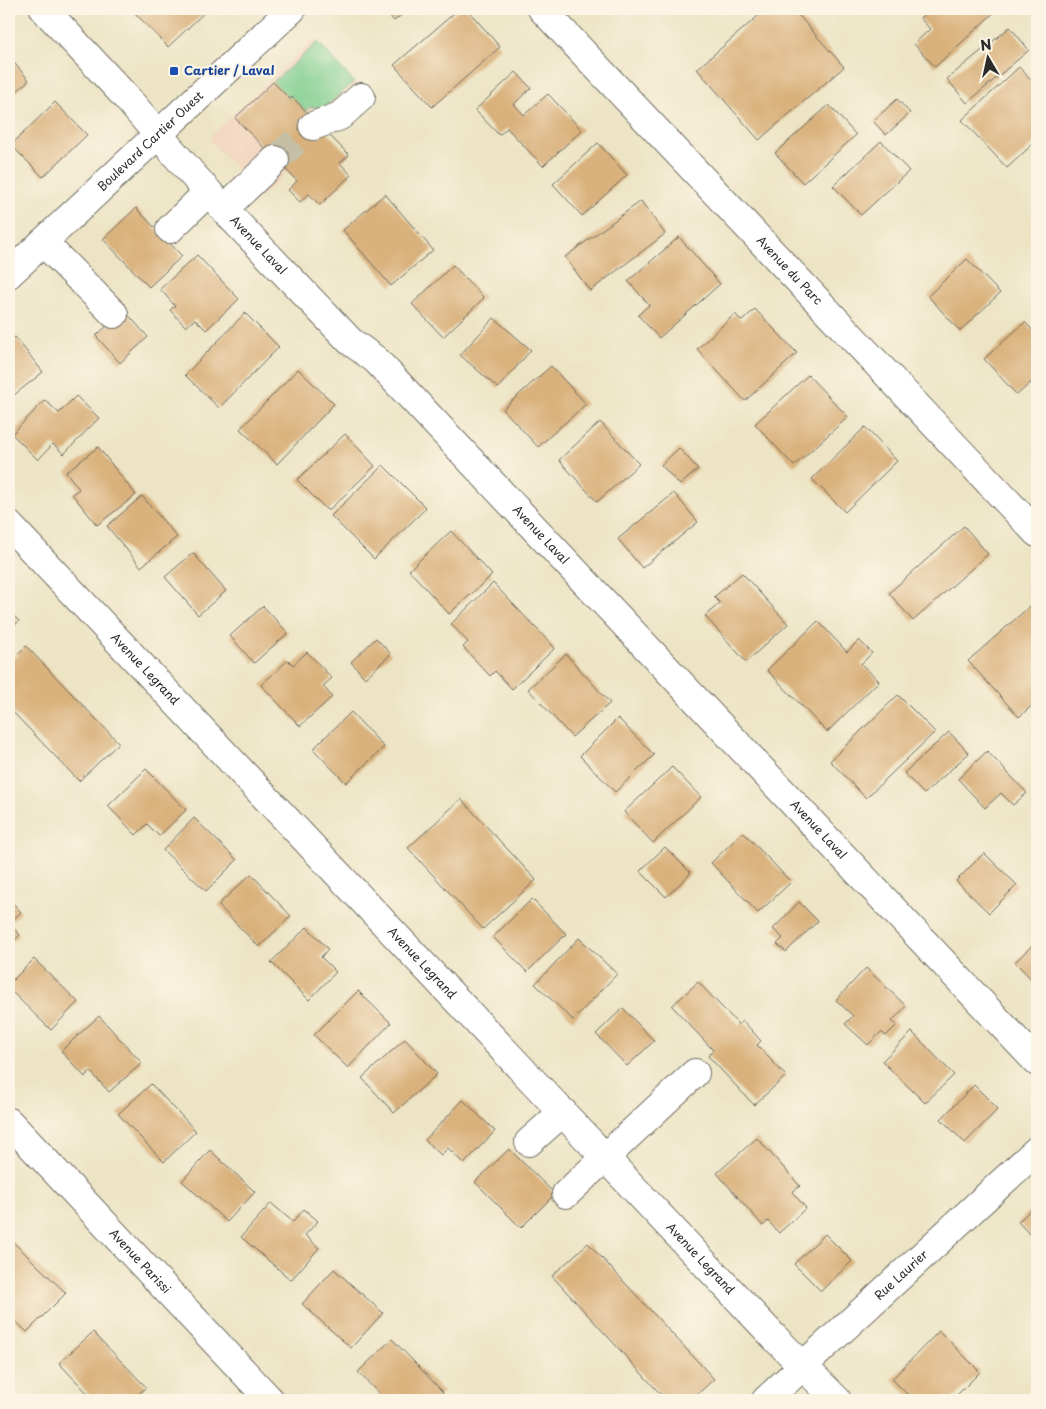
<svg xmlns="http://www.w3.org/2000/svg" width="1046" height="1409" viewBox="0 0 1046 1409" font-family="'Playpen Sans',sans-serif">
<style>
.built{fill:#f2d4be}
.green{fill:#7dcd8e;stroke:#547c5c}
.building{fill:#d9b17b}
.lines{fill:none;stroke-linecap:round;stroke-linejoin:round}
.minor-tunnel{stroke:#c5bfa5;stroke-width:28;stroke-dasharray:28 14;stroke-linecap:butt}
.minor-casing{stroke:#6f6c61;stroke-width:30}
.minor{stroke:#fff;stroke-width:28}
.transit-dot{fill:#1a4fb4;stroke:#fcf5e5;stroke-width:2}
.labels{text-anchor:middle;stroke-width:4.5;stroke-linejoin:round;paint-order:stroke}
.transit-label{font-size:12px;font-weight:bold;fill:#164399;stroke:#fcf5e5;text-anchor:start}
.street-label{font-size:12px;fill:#2b2b2b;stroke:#fcf5e5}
</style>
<rect width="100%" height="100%" fill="#fcf5e5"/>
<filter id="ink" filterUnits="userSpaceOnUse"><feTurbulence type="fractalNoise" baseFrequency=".02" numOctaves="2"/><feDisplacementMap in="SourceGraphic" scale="10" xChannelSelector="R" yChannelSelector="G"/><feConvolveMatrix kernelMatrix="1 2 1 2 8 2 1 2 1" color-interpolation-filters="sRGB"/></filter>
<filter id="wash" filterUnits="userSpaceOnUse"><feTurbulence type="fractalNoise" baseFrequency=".0096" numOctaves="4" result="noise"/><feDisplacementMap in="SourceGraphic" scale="20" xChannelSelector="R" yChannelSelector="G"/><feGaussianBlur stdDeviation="1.12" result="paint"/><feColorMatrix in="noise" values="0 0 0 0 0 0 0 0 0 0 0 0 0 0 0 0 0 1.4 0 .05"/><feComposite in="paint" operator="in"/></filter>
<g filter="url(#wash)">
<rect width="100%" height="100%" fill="#ece4c4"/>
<path class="built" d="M314 38 366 95 262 196 213 144 211 140 212 135Z"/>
<path class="green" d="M318 42 354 82 324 108 310 107 306 111 292 97 290 99 273 82Z"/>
<g id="blocks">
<path class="building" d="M135 9H208L168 47 133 11Z
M384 9H409L394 21Z
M459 9H467L500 47 432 107 394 65Z
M766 9H777L782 14 787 9H793L844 67 759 140 697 69Z
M930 9H998L935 67 914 44 930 29 920 18Z
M1010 27 1029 50 967 103 947 79Z
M9 57 29 80 9 99Z
M1019 67 1037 86V140L1007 168 962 120Z
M516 72 531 88 514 104 524 115 548 94 582 130 543 166 507 128 499 135 475 110Z
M273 82 290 99 292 97 349 155 340 163 351 175 320 205 309 194 300 202 288 190 297 181 235 118Z
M897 99 910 113 886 135 873 121Z
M55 102 87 135 43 177 11 145Z
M829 105 856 135 803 183 775 153Z
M881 141 909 171 861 215 833 186Z
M598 143 627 175 582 216 553 184Z
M385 194 433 250 391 286 343 230Z
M641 201 665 234 590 291 565 257Z
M136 208 182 256 149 287 103 239Z
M679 237 720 284 659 338 638 315 649 305 628 281Z
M197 255 239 299 206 330 195 319 186 327 170 310 175 306 160 289Z
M967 259 1000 293 960 331 928 296Z
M453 265 484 298 443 337 412 304Z
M755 309 797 353 745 401 697 349 735 314 742 321Z
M124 310 148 337 120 363 96 336Z
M245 313 279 347 219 408 185 375Z
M494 318 531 350 498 388 460 355Z
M1025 322 1037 335V377L1017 395 984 359Z
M15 337 43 372 9 399V342Z
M551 366 586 404 538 447 503 409Z
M298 369 334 404 277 464 240 429Z
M808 375 848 417 794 466 755 424Z
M76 396 99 418 64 454 53 444 38 460 12 434 45 400 59 413Z
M600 422 639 464 597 502 559 460Z
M865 427 897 461 845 512 812 479Z
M345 434 375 466 328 511 297 480Z
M98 447 136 495 97 525 72 494 79 489 66 472Z
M679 448 698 469 680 485 661 465Z
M383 465 426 508 374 559 331 516Z
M674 493 698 522 642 568 618 539Z
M142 496 177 537 141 567 107 526Z
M964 526 988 554 913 621 889 593Z
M451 531 492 575 449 614 409 570Z
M193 553 226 591 198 615 165 577Z
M742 573 788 624 746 662 705 616 720 603 714 597Z
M493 583 555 648 512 689 495 671 490 676 463 647 468 642 451 624Z
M263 606 288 633 254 663 230 636Z
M1030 606 1037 614V701L1019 717 968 661Z
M9 611 19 621 9 631Z
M818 621 847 652 859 640 872 653 861 664 879 681 827 732 767 670Z
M376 638 391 654 365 678 351 662Z
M26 646 119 743 79 781 9 708V662Z
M307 652 332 678 323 686 332 697 300 726 261 685 288 660 293 665Z
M566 654 610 703 572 737 528 689Z
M898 695 935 732 866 798 830 761Z
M351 712 384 747 346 783 313 749Z
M618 718 654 755 615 792 580 756Z
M949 732 969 753 924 794 904 773Z
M987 751 1027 793 1013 805 1001 793 985 808 958 779Z
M672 767 701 797 653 843 624 812Z
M146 769 186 810 159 836 147 824 136 835 108 806Z
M461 799 536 880 483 929 408 848Z
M194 818 237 860 206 891 163 850Z
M743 832 791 882 758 913 711 863Z
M665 847 691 873 666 897 640 871Z
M984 853 1017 885 989 913 956 881Z
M251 874 291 916 259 947 218 905Z
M9 899 21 912 9 923 20 935 9 945Z
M532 899 566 934 527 972 493 937Z
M799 902 818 921 786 952 777 944 783 938 773 929Z
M307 927 328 949 321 957 336 972 309 1000 271 962Z
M579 938 617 974 573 1020 535 984Z
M1037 941V985L1015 962Z
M34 959 78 1002 51 1030 9 989V984Z
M866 968 906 1006 892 1021 897 1025 886 1036 881 1032 868 1045 845 1024 853 1016 836 1000Z
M698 982 739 1025 743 1021 761 1041 757 1045 786 1076 754 1105 708 1056 713 1050 672 1006Z
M358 991 391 1023 348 1068 314 1035Z
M623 1008 654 1041 627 1066 596 1034Z
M99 1016 142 1063 109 1092 90 1071 85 1077 61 1051Z
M912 1032 954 1075 925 1103 882 1061Z
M405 1039 437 1074 394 1113 362 1078Z
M151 1084 196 1131 164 1162 118 1114Z
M974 1085 998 1109 965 1143 941 1119Z
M463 1100 495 1131 464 1164 448 1148 441 1155 425 1140Z
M757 1138 800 1186 792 1192 806 1208 779 1233 768 1221 763 1226 717 1173Z
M509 1149 555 1194 521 1228 475 1182Z
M210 1150 255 1192 227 1222 182 1181Z
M271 1203 293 1222 304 1209 318 1221 305 1235 319 1248 291 1280 241 1237Z
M1037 1204V1242L1018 1222Z
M825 1234 852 1261 821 1291 794 1264Z
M9 1238 66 1293 27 1332 9 1315Z
M588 1243 714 1379 691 1400H666L552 1276Z
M334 1269 383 1313 351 1348 302 1304Z
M939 1331 980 1372 952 1400H913L892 1379Z
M93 1332 146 1387 132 1400H94L59 1363Z
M392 1339 443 1392 434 1400H385L358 1372Z"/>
</g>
</g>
<g filter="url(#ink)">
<use href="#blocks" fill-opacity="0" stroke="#6f6c61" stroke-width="1"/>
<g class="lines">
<path class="minor-tunnel" d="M275 160 313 126"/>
<defs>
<g id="minor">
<path id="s1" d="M44 9 125 96 193 175 233 219 350 341 376 360 1037 1062"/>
<path id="s2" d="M542 9 1037 533"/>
<path d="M313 126 340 116 361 97"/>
<path d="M224 209 275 160"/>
<path d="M170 229 208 192"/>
<path d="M43 242 114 314"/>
<path id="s3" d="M9 274 292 9"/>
<path id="s4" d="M9 525 775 1338 837 1400"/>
<path id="s5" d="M9 1122 270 1400"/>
<path d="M529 1142 563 1112"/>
<path d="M566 1194 695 1073"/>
<path id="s6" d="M766 1400 1037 1150"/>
</g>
</defs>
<use href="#minor" class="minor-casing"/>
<use href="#minor" class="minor"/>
</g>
</g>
<rect class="transit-dot" x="169" y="66" width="10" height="10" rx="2.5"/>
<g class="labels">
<g class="transit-label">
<text x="184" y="75">Cartier / Laval</text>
</g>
<g class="street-label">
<text dy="4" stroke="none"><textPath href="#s3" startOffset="194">Boulevard Cartier Ouest</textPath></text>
<text dy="4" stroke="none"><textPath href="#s1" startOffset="319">Avenue Laval</textPath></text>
<text dy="4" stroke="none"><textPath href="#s2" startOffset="360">Avenue du Parc</textPath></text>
<text dy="4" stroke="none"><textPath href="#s1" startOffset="724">Avenue Laval</textPath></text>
<text dy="4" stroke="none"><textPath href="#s4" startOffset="198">Avenue Legrand</textPath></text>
<text dy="4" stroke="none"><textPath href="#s1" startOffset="1129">Avenue Laval</textPath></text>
<text dy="4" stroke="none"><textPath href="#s4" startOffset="602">Avenue Legrand</textPath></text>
<text dy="4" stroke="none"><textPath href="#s4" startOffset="1008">Avenue Legrand</textPath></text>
<text dy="4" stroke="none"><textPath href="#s5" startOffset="191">Avenue Parissi</textPath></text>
<text dy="4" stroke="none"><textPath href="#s6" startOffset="184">Rue Laurier</textPath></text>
</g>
</g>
<rect width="1046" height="1409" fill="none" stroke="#fcf5e5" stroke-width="30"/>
<g transform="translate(988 58) rotate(351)" stroke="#fcf5e5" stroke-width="4" paint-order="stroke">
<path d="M0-4L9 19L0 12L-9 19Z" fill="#2b2b2b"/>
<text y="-8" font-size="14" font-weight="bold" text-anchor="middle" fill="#2b2b2b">N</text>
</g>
</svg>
